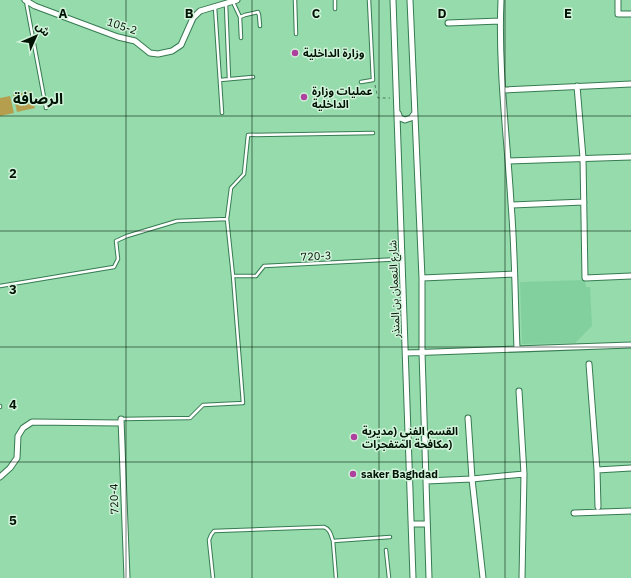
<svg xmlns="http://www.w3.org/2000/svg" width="631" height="578" viewBox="0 0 631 578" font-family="'IBM Plex Sans','Noto Sans Arabic',sans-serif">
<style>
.built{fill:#82d09d}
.green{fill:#b59f4f}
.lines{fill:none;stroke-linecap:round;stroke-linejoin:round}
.service-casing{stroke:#367b51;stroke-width:4.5}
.minor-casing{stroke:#367b51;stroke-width:7}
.path{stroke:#4e7b5b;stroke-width:1;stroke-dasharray:3 3;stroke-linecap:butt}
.service{stroke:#fff;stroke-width:2.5}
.minor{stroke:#fff;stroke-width:5}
.grid{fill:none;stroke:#001204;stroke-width:1;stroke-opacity:0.55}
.poi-dot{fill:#af419e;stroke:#d1f3da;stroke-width:1.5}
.labels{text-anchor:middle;stroke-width:3;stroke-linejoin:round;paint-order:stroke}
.street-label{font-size:11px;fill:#001204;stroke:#d1f3da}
.poi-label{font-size:11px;font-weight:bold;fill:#001204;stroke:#d1f3da;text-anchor:start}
.district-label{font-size:15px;font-weight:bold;fill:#001204;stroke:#d1f3da}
.grid-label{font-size:13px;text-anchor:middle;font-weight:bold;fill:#001204;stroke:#d1f3da;stroke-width:3;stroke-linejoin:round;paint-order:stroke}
</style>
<rect width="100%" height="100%" fill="#95dbac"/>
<path class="built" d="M585 280 586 287H590L592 326 575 343 522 344 520 282Z"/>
<path class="green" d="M31 91 35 108 17 112 13 95Z
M10 96 14 113 0 116V98Z"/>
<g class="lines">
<defs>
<path id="service" d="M295 0 296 34
M335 0V9
M26 1 46 108
M233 2 240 17 241 38
M226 4 229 79
M215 7 222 113
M240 17 245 15 258 12 259 15 260 26
M220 80 253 77
M361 82 373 80 369 0
M227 219 231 188 244 174 248 135 373 133
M233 276H256L264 266 402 259
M0 286 114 267 118 259 116 241 127 236 177 221 227 219 233 276 243 403 203 405 190 418 122 419
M0 406V407
M386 550 389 578
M213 578 209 540 211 535 214 531 324 527C330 529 331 535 333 541
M336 578 333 541 390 537"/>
<path id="minor" d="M25 0 35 6 118 37 135 41 150 53 158 54 172 51 181 45 193 18 200 11 237 0
M393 0 413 578
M410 0 422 278V352L429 578
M501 0C498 68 507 135 511 203 515 251 515 300 517 348
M618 0V14H631
M448 23 500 21
M577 86 583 158 585 278 631 276
M503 90 631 84
M398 113 400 118 405 120 411 118 414 114
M508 161 631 157
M512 205 584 202
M422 278 514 274
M406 353 631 345
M589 364 597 470 631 468
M519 391 524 474 522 578
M468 418 472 479 483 578
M121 419 127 578
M597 470 598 507
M0 477 10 468 17 458 18 436 23 428 32 422 121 423
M426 481 472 479 524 474
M574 513 631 511
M412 524H427"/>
</defs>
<use href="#service" class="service-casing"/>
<use href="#minor" class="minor-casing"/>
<path class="path" d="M375 85 378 98H390"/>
<use href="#service" class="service"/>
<use href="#minor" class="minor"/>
</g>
<path class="grid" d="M126 0V578M252 0V578M379 0V578M505 0V578M0 116H631M0 231H631M0 347H631M0 462H631"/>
<g class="poi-dot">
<circle cx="295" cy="53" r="4"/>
<circle cx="304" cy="97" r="4"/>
<circle cx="354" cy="437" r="4"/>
<circle cx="353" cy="474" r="4"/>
</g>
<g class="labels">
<g class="street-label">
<text transform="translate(122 26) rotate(18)" y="4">105-2</text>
<text transform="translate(316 256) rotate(-3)" y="4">720-3</text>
<text transform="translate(394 289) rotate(-92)" y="4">شارع النعمان بن المنذر</text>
<text transform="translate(114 499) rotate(-92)" y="4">720-4</text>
</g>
<g class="poi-label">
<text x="303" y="57">وزارة الداخلية</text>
<text x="312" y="95">عمليات وزارة<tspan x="312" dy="13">الداخلية</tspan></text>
<text x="362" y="435">القسم الفني (مديرية<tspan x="362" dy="13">مكافحة المتفجرات)</tspan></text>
<text x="361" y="478">saker Baghdad</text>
</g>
<g class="district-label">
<text x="38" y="104">الرصافة</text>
</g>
</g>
<g class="grid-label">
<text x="63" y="18">A</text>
<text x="189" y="18">B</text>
<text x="316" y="18">C</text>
<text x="442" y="18">D</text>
<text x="568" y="18">E</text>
<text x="13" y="178">2</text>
<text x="13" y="294">3</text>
<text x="13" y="409">4</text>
<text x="13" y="525">5</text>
</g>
<g transform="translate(36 36) rotate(45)" stroke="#d1f3da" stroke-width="3" paint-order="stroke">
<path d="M0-3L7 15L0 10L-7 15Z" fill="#001204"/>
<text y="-6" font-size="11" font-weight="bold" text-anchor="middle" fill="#001204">ش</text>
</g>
</svg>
